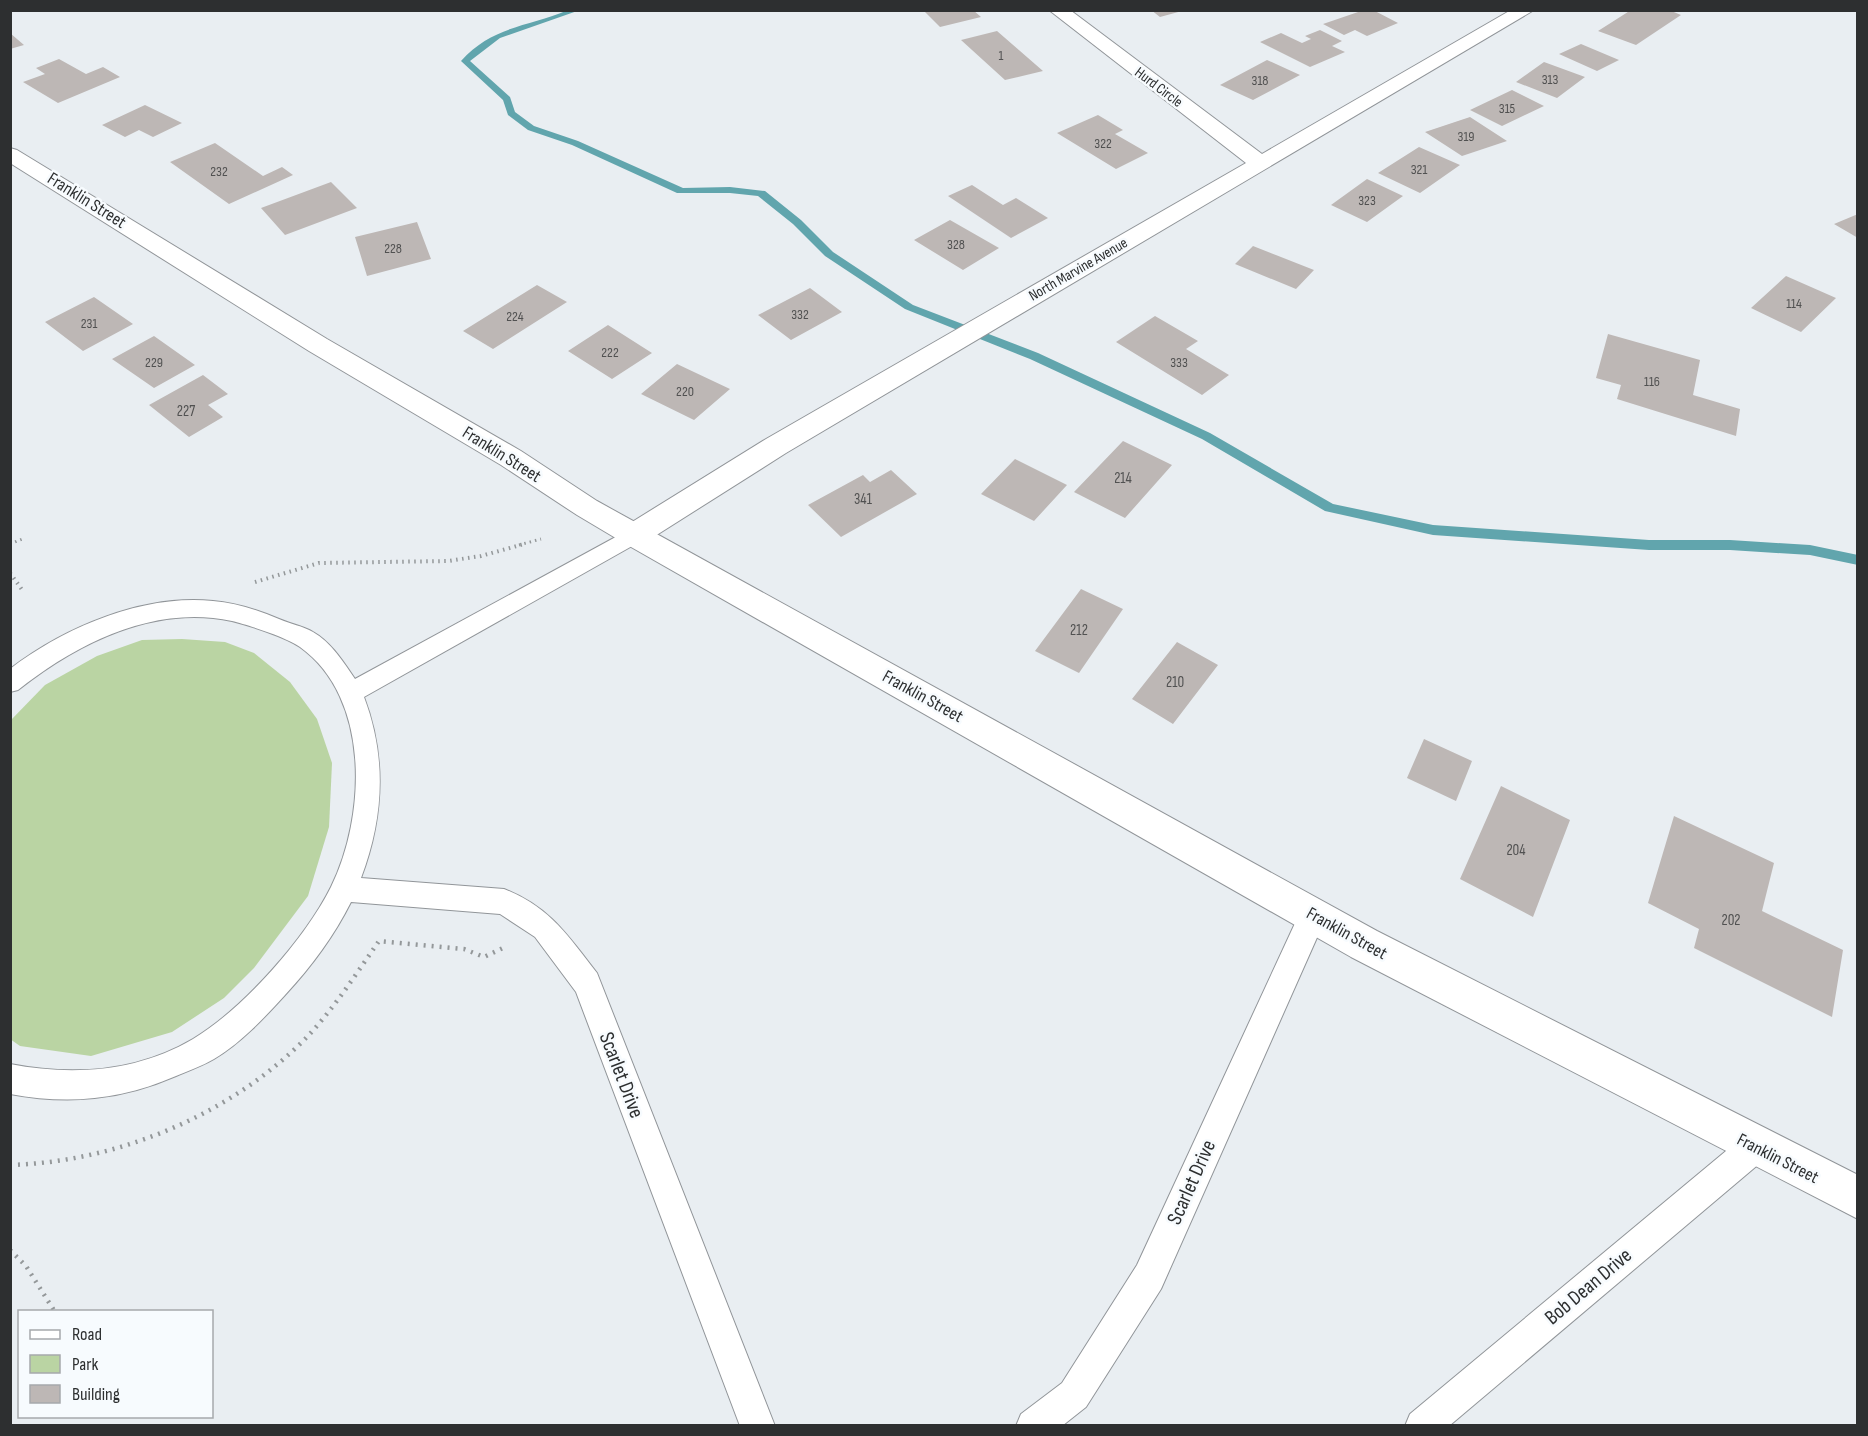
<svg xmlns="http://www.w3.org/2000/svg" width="1868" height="1436" viewBox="0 0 1868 1436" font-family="'Sofia Sans Condensed',sans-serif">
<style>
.green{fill:#bad4a3}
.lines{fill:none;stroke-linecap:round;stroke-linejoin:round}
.stream{fill:#61a5ad;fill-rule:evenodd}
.building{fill:#bdb7b5}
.lane-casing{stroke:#919599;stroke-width:2}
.street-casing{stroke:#919599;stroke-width:2}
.secondary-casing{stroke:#919599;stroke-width:2}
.path-far2{stroke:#94989a;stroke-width:3;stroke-dasharray:1.5 4;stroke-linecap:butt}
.path-far1{stroke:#94989a;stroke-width:4;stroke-dasharray:1.5 4.5;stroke-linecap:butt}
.path{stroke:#94989a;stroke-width:4.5;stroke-dasharray:2 6;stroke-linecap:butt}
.lane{fill:#fff;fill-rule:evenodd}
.street{fill:#fff;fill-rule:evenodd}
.secondary{fill:#fff;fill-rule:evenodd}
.labels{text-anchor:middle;stroke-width:5;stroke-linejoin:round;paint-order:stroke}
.far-number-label{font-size:14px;fill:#515151}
.far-street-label{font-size:15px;fill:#2d2f30;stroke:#f7fbfe}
.number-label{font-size:15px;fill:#515151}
.street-label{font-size:18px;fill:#2d2f30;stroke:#f7fbfe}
.near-street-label{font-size:21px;fill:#2d2f30;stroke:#f7fbfe}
</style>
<rect width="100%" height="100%" fill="#e9eef2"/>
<path class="green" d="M182 639 225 642 254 653 290 682 317 719 332 763 329 827 308 896 254 968 224 998 172 1032 91 1056 20 1046 10 1039 11 720 45 685 97 656 142 640Z"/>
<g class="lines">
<path class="stream" d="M568 10H580L500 38 470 61 510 97 515 112 534 126 578 141 683 188 730 187 765 191 801 220 833 252 913 305 1038 353 1210 433 1333 504 1433 525 1649 540H1730L1810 545 1858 555V565L1810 555 1730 550H1649L1433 535 1325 511 1202 439 1030 359 905 309 825 256 793 224 758 196 730 193H677L572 145 528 130 508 115 503 100 461 61C492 26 528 27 568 10Z"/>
</g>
<path class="building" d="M923 10H973L981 17 940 27Z
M1151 10H1182V11L1160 17Z
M1364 10H1373L1398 23 1367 36 1355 30 1344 35 1323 24Z
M1631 10H1669L1681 15 1636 45 1598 31Z
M1320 30 1342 41 1332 46 1345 52 1310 67 1260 42 1281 33 1302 43 1311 39 1305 36Z
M997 31 1043 71 1005 80 961 40Z
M10 33 24 45 10 49Z
M1581 44 1619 60 1597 71 1559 54Z
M59 59 86 74 103 67 120 77 58 103 23 82 45 74 36 68Z
M1267 60 1300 75 1253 100 1220 85Z
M1544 62 1585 77 1557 98 1516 82Z
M1512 90 1544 106 1502 126 1470 110Z
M145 105 182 123 153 137 139 130 125 137 102 125Z
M1098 115 1123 130 1115 134 1148 153 1116 169 1057 133Z
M1470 117 1507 141 1462 156 1425 132Z
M215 143 263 176 282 167 293 175 229 204 170 162Z
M1419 147 1460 165 1420 193 1378 173Z
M1367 179 1403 196 1367 222 1331 205Z
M331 182 357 208 285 235 261 208Z
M972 185 1003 205 1016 198 1048 218 1011 238 948 196Z
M1858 214V238L1834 224Z
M950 220 999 248 963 270 914 240Z
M417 222 431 259 367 276 355 237Z
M1253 246 1314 270 1296 289 1235 264Z
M1786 276 1836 298 1801 332 1751 308Z
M537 285 567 302 493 349 463 331Z
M810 288 842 312 791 340 758 315Z
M94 297 133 324 83 351 45 322Z
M1155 316 1198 341 1186 349 1229 375 1202 395 1116 342Z
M608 325 652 353 612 379 568 351Z
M1608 334 1700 360 1693 395 1740 409 1736 436 1617 399 1621 385 1596 378Z
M154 336 195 365 154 388 112 359Z
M677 364 730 389 694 420 641 394Z
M203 375 228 394 208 405 223 417 189 437 149 405Z
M1123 441 1172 465 1125 518 1074 492Z
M1015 459 1067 485 1034 521 981 494Z
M891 470 917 494 841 537 808 505 863 475 870 482Z
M1081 589 1123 609 1079 673 1035 651Z
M1177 642 1218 665 1173 724 1132 699Z
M1424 739 1472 761 1456 801 1407 778Z
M1501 786 1570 820 1533 917 1460 879Z
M1674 816 1774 863 1762 911 1843 950 1832 1017 1694 948 1699 929 1648 903Z"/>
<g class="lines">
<defs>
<path id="lane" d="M634 527 641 529 645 535 641 541 364 697C387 758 384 817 361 878L504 889C550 907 568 936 597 973L775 1426H740L576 992 535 937 500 914 351 902C334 936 311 967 285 995 264 1018 241 1043 214 1059 202 1066 188 1071 176 1076 121 1100 69 1105 10 1094V1064C72 1076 137 1072 193 1039 243 1009 305 939 331 887 366 816 371 698 300 647 286 637 248 625 232 621 155 604 77 643 18 690L10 692V669C65 627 143 594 213 601 236 603 258 610 279 619 290 624 303 626 313 632 331 642 344 663 355 679Z
M1313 902 1323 906 1327 915 1161 1289 1086 1407 1062 1426H1016L1021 1414 1062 1383 1137 1265 1303 906Z
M1755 1132 1766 1136 1770 1147 1766 1158 1449 1426H1405L1410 1414 1744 1136Z"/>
<path id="street" d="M1049 10H1070L1262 154 1511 10H1534L786 453 644 543 634 546 624 543 619 535 624 527 766 439 1246 163Z"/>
<path id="secondary" d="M10 148 17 150 327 339 521 451 597 501 644 527 1377 931 1858 1175V1219L1351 957 624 543 577 515 501 465 309 351 10 163Z"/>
</defs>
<use href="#lane" class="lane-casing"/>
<use href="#street" class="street-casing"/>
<use href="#secondary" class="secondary-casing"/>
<path class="path-far2" d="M10 544 25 538
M519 545 541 539"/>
<path class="path-far1" d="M10 573 23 591
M255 582 319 563 448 561 481 556 524 544"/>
<path class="path" d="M10 1165C117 1162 230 1115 305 1039 333 1010 356 974 379 941L464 949 484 957 503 948
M10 1250 26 1266 55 1312"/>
<use href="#lane" class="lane"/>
<use href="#street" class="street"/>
<use href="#secondary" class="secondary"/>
</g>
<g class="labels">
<g class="far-number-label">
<text x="1001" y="60">1</text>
<text x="1550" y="84">313</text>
<text x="1260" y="85">318</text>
<text x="1507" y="113">315</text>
<text x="1466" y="141">319</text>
<text x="1103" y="148">322</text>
<text x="1419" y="174">321</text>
<text x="219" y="176">232</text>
<text x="1367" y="205">323</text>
<text x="956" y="249">328</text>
<text x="393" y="253">228</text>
<text x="1794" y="308">114</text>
<text x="800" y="319">332</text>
<text x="515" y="321">224</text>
<text x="89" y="328">231</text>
<text x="610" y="357">222</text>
<text x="154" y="367">229</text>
<text x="1179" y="367">333</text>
<text x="1652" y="386">116</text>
<text x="685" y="396">220</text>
</g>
<g class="far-street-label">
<text transform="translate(1159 87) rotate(37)" y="5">Hurd Circle</text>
<text transform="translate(1078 269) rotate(-30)" y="5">North Marvine Avenue</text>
</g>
<g class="number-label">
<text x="186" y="416">227</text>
<text x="1123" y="483">214</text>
<text x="863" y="504">341</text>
<text x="1079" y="635">212</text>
<text x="1175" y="687">210</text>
<text x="1516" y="855">204</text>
<text x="1731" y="925">202</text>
</g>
<g class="street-label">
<text transform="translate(87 200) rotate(32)" y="6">Franklin Street</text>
<text transform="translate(502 454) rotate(32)" y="6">Franklin Street</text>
<text transform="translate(923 696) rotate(29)" y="6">Franklin Street</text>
<text transform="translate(1347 933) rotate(29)" y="6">Franklin Street</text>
<text transform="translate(1778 1158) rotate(27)" y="6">Franklin Street</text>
</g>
<g class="near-street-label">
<text transform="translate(622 1075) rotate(69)" y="7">Scarlet Drive</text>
<text transform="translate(1191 1182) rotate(-66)" y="7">Scarlet Drive</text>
<text transform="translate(1588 1286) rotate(-40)" y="7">Bob Dean Drive</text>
</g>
</g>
<rect width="1868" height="1436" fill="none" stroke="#2d2f30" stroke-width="24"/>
<rect x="18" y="1310" width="195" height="108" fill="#f7fbfe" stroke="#a6a9ac" stroke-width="1.5"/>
<rect x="30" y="1330" width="30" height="9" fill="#ffffff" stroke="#a6a9ac" stroke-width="1.5"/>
<text x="72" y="1340" font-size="18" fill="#2d2f30">Road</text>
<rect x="30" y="1355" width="30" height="18" fill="#bad4a3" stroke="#a6a9ac" stroke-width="1.5"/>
<text x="72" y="1370" font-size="18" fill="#2d2f30">Park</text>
<rect x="30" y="1385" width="30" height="18" fill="#bdb7b5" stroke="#a6a9ac" stroke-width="1.5"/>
<text x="72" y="1400" font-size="18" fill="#2d2f30">Building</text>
</svg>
